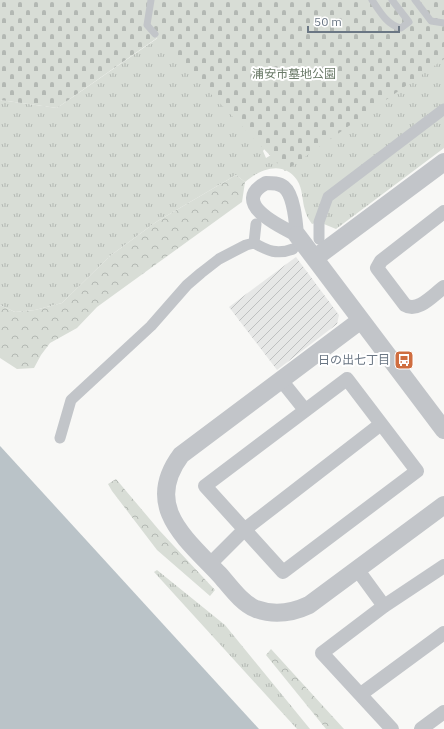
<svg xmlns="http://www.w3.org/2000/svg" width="444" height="729" viewBox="0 0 444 729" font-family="'IBM Plex Sans','Noto Sans JP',sans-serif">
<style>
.industrial{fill:url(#industrial-furrows)}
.grass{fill:url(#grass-tufts)}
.forest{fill:url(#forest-crowns)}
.cemetery{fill:url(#cemetery-stones)}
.water{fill:#bac3c8}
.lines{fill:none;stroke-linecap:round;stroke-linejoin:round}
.service{stroke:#c2c5c9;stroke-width:7}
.pedestrian{stroke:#c2c5c9;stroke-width:11}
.minor{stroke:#c2c5c9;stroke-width:14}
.tertiary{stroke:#c2c5c9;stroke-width:18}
.labels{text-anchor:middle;stroke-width:4;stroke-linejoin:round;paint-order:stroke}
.park-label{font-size:12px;fill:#6b7b69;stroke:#fff}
.poi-label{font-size:12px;fill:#6b7784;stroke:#fff;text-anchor:end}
</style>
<defs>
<pattern id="industrial-furrows" width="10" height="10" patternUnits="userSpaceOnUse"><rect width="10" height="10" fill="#e6e7e6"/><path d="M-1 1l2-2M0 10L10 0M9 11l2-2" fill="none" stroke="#bec0c0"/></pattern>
<pattern id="grass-tufts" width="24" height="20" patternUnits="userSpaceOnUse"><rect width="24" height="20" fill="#d8ddd6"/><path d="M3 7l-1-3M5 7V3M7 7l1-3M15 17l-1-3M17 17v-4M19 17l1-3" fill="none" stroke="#b3b8b3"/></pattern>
<pattern id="forest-crowns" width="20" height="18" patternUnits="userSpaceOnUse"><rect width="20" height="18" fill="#d8ddd6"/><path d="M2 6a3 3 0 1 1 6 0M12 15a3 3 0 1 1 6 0" fill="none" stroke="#b3b8b3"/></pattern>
<pattern id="cemetery-stones" width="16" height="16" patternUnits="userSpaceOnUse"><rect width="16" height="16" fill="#d8ddd6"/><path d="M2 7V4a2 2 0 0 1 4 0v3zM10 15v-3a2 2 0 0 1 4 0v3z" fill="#b3b8b3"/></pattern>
</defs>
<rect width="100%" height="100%" fill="#f8f8f6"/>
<path class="industrial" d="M296 257 339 315 337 324 277 370 229 307Z"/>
<path class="grass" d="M162 35 269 142 263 151 266 158 444 52V148L336 229 319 222 312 224C309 220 306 215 305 210 302 201 303 189 297 180 283 160 260 169 245 182L236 175 156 222 110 256 62 303 35 310 15 312 0 305V100L57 108Z
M157 570 225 625 310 729H297L154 572Z"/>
<path class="forest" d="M236 175 245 182 242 202 97 307 77 328 50 343 41 355 34 368 17 369 0 358V305L15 312 35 310 62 303 110 256 156 222Z
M116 479 159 530 215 590 210 596 157 550 112 491 108 484Z
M271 649 344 729H326L266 655Z"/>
<path class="cemetery" d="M0 0H444V59L285 171 157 38 57 108 0 100Z"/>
<path class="water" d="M0 446 1 447 259 729H0Z"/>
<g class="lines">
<path class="service" d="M151 0 147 25 155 34
M372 0C380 12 387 25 401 28L409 22 392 0
M415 0 431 21 444 23"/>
<path class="pedestrian" d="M319 239V222L328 197 444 109
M254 243 256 224
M60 438 71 400 151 326 187 285 201 273 219 259 246 245 254 243C268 251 277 255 293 249"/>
<path class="minor" d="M266 183C272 183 279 183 284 187 294 195 296 223 297 235 281 227 229 203 266 183Z
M444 212 381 261 377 268 405 305C418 313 433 295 444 287
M347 379 417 471 283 572 205 486Z
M281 380 305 410
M210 564 244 530 381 424
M357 569 384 606
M361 694 444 633
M392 729 322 653 384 606 444 566
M421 729 444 712"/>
<path class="tertiary" d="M297 235 444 430
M315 258 444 162
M361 320 181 455C143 506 185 538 219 574 229 585 241 603 256 609 275 616 292 613 309 605L444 505"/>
</g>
<defs>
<symbol id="bus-square" viewBox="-11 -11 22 22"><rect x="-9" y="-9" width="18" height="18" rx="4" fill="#cf6d3f" stroke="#fff"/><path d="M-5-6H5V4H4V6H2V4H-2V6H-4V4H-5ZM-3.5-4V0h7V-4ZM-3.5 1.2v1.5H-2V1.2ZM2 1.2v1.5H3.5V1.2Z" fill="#fff"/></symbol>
</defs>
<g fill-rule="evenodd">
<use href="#bus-square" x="393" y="349" width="22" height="22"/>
</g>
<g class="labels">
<g class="park-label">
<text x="294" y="78">浦安市墓地公園</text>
</g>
<g class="poi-label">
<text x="390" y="364">日の出七丁目</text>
</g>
</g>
<path d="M308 26v6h91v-6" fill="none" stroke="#6b7784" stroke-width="2"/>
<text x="314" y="26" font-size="12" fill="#6b7784" stroke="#ffffff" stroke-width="3" paint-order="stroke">50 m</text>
</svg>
